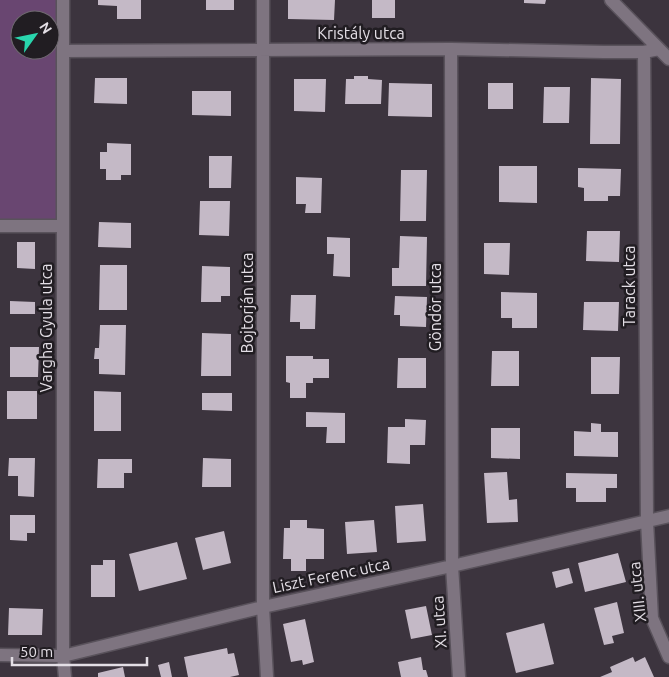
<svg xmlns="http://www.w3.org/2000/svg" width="669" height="677" viewBox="0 0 669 677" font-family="Ubuntu,sans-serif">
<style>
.green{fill:#694671;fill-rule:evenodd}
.building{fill:#c4b9c6}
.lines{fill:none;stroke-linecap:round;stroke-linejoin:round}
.minor-casing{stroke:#59525b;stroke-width:15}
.minor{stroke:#7e7480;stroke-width:12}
.labels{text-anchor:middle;stroke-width:5;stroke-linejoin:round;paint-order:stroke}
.street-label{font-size:16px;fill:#e3dee5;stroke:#211d22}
</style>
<rect width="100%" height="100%" fill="#3c343e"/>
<path class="green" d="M0 0H63V226H0ZM20 20H50V50H20Z"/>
<path class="building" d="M98 0H141V19H117V6L98 5Z
M206 0H234V10H206Z
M288 0H335L334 20 288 19Z
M372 0H395V18H372Z
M524 0H546L545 4 524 3Z
M354 76H368V79L382 80 381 104H345L346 79H354Z
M95 78H127V104L94 103Z
M591 78 621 79 620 144H590Z
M294 79H326L325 112 294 111Z
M389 83 432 84V117L388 116Z
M488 83H513V109H488Z
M544 87H570L569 123H543Z
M192 91H231V116L192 115Z
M107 143 131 144V175H121V180H106V169H100V152H107Z
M209 156H232L231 188H209Z
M499 166H537V203L499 202Z
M578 168 621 169 620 196H608V201H584V188L578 187Z
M401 170H427L426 221H400Z
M296 177 322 178 321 213H305L306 204H296Z
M200 201H230L229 236 199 235Z
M99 222 131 223V248L98 247Z
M587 231H620L619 262 586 261Z
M400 236 427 237 426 286H392V268H399Z
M327 237 350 238V277L333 276 334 254H327Z
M17 242H35V269L17 268Z
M484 243H510L509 275 484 274Z
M100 265H127V310H99Z
M202 266 230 267V296H221V302H201Z
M501 292 537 293V328H512V318H501Z
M291 295H316L315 329H300V322H290Z
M395 296 427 297 426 327 400 326V315H394Z
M10 301 35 302V314H10Z
M584 302H619L618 331 583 330Z
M100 325H126L125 375 99 374V359H94L95 348H99Z
M202 333 231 334V376H201Z
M10 347H39L38 377H10Z
M492 351H519V386H491Z
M286 356H313V359H329V378H313V383H306V398H290V383L286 382Z
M591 357H620L619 394H591Z
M398 358H426V388H397Z
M7 391H37V419H7Z
M94 391 121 392V431H94Z
M202 393H232V411L202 410Z
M306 412 345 413V443H326L327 427H306Z
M405 419 426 420 425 445H410V464L387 463 388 427H405Z
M591 423 601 424V432H618V457L574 456V431L591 432Z
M491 428H520V459L491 458Z
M9 458H35L34 497 18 496V476H8Z
M203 458 231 459V487H202Z
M98 459H132V473H124V488H97Z
M507 472 509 500 517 499 518 522 487 523 484 473Z
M566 473 617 474V488H606V502H576V488H566Z
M423 504 426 541 397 543 395 506Z
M10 515H35V533H27V541L10 540Z
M290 520H307V528L324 529V559H306V571H291V559H283L284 528H290Z
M374 520 377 552 347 554 345 522Z
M224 531 231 563 203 570 195 538Z
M177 542 187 579 139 591 129 554Z
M618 553 626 582 585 592 578 563Z
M103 560H115V597H91V565H103Z
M569 568 573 583 556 588 552 572Z
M617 602 624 633 612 636 614 643 604 645 594 608Z
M426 606 432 635 411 639 405 610Z
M9 608 43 609 42 635H8Z
M305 619 314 662 303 665 302 660 291 662 283 624Z
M544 623 554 664 516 673 506 633Z
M227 648 228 654 234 653 239 675 230 677H188L184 657Z
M421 657 423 670H426L428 677H401L398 662Z
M633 657 635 662 645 657 654 677H600L612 672 610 667Z
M169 662 172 677H161L158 665Z
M123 667 125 677H98V673Z"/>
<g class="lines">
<defs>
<path id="minor" d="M63 0V656L65 677
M263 0V607L267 677
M611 0 669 59
M451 49 452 566 459 677
M63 51 451 49 604 52H644L659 49
M644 52 647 521 652 618 669 657
M0 226H63
M0 655 63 656 263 607 452 566 669 516"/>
</defs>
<use href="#minor" class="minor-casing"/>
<use href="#minor" class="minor"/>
</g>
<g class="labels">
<g class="street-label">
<text x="361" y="39">Kristály utca</text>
<text transform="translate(629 286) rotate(-90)" y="6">Tarack utca</text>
<text transform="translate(247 303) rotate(-90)" y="6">Bojtorján utca</text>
<text transform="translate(435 307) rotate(-90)" y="6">Göndör utca</text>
<text transform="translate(46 328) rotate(-90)" y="6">Vargha Gyula utca</text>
<text transform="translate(331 575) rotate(-12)" y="6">Liszt Ferenc utca</text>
<text transform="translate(637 592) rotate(-96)" y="6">XIII. utca</text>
<text transform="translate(439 622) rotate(-94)" y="6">XI. utca</text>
</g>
</g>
<g transform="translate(35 35) rotate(57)"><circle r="24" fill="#211d22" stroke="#6f6a70"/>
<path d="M0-4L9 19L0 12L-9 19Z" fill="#29d5ad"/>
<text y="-8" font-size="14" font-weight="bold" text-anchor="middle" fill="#e3dee5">N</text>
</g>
<path d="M12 657v8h135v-8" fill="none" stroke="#e3dee5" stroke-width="2.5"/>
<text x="20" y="657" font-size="15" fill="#e3dee5" stroke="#211d22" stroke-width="4" paint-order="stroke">50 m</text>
</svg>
